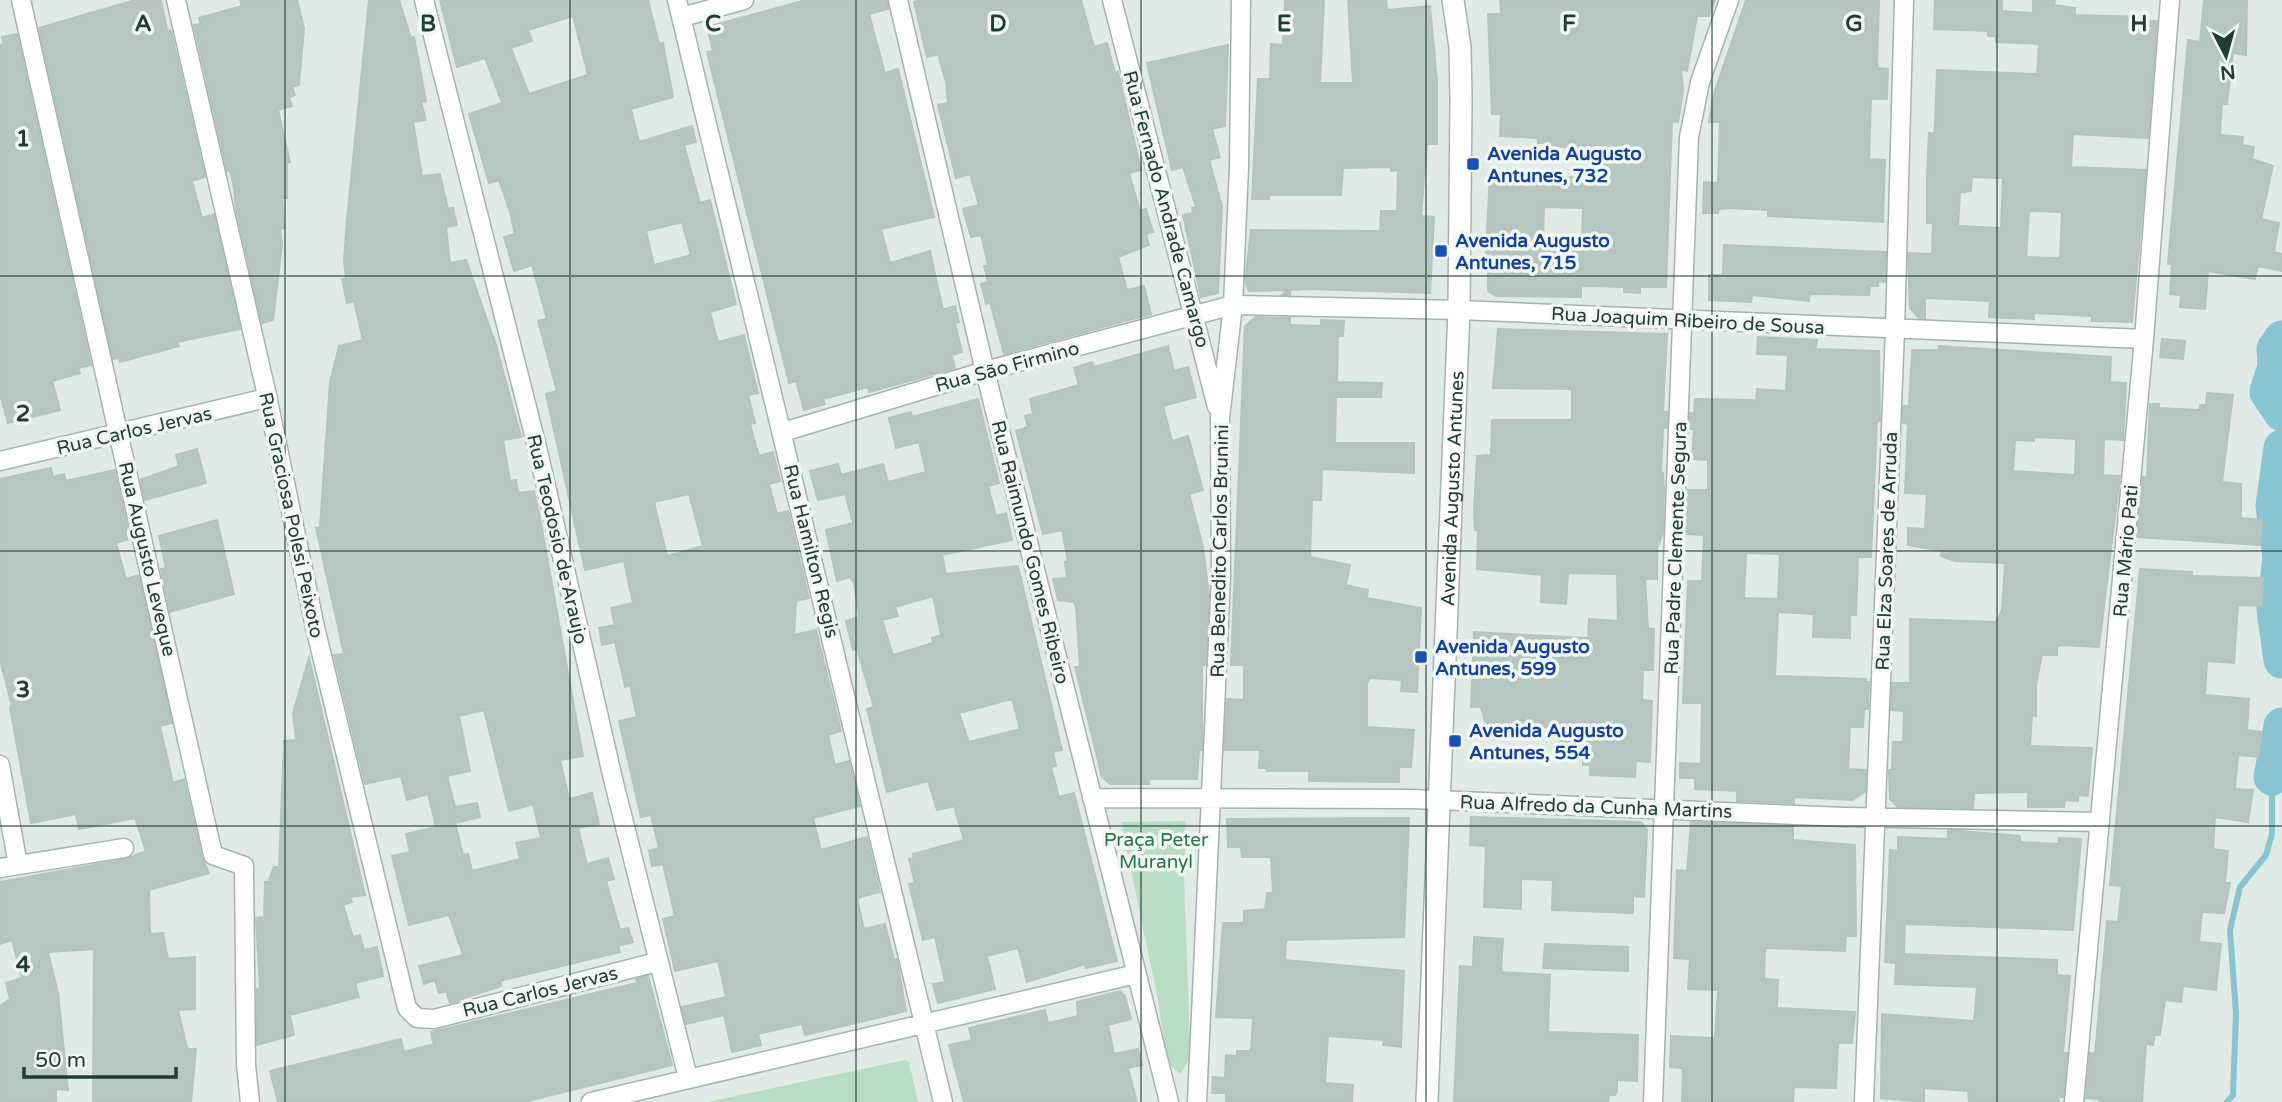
<svg xmlns="http://www.w3.org/2000/svg" width="2282" height="1102" viewBox="0 0 2282 1102" font-family="'Varela Round',sans-serif">
<style>
.green{fill:#b9ddc3}
.lines{fill:none;stroke-linecap:round;stroke-linejoin:round}
.stream{stroke:#88c4d1;stroke-width:6}
.river{stroke:#88c4d1;stroke-width:37}
.building{fill:#b6c6c0;stroke:#b3c5be;stroke-width:2;fill-rule:evenodd}
.minor-casing{stroke:#a3b3ae;stroke-width:21}
.tertiary-casing{stroke:#a3b3ae;stroke-width:24}
.minor{stroke:#fff;stroke-width:18}
.tertiary{stroke:#fff;stroke-width:21}
.grid{fill:none;stroke:#213c35;stroke-width:2;stroke-opacity:0.55}
.transit-dot{fill:#1a4fb4;stroke:#f1f8f4;stroke-width:2.5}
.labels{text-anchor:middle;stroke-width:7;stroke-linejoin:round;paint-order:stroke}
.transit-label{font-size:19px;font-weight:bold;fill:#164399;stroke:#f1f8f4;text-anchor:start}
.street-label{font-size:19px;fill:#213c35;stroke:#f1f8f4}
.park-label{font-size:19px;fill:#2b7348;stroke:#f1f8f4}
.grid-label{font-size:23px;text-anchor:middle;font-weight:bold;fill:#213c35;stroke:#f1f8f4;stroke-width:7;stroke-linejoin:round;paint-order:stroke}
</style>
<rect width="100%" height="100%" fill="#e0ebe7"/>
<path class="green" d="M1186 821 1184 877 1190 1044 1189 1060 1180 1074 1167 1062 1158 1000 1121 822Z
M905 1060 909 1062 918 1102H707Z"/>
<g class="lines">
<path class="stream" d="M2227 1102 2233 1095 2236 1013 2230 930 2240 887 2266 855 2272 834V777L2282 770"/>
<path class="river" d="M2282 339 2275 349 2276 367 2268 392 2282 413
M2282 448 2274 506 2281 557 2275 610 2282 660
M2272 777 2282 726"/>
</g>
<path class="building" d="M135 0H161L167 30 171 31 205 177 192 181 202 218 214 214 240 329 177 342 179 346 120 362 119 358 113 359 39 28Z
M240 0H297L304 28 299 85 292 87 295 95 289 97 292 106 278 110 290 162 287 163V198H282L284 228 280 229 282 245 273 320 262 323 236 209 234 188 230 170 227 171 194 25 201 24 199 18 242 6Z
M369 0H399L411 38 414 37 426 101 421 102 426 120 413 122 422 176 440 174 448 209 453 208 457 225 446 227 450 263 466 260 496 345 521 437 503 440 510 481 516 480 518 493 534 491 540 518 583 756 560 760 569 799 592 793 599 824 578 828 587 864 608 858 614 879 606 881 620 930 628 928 633 942 618 946 620 952 500 981 501 986 450 1003 446 991 439 993 435 980 424 984 419 966 463 955 449 915 409 925 392 856 410 852 406 834 436 827 428 794 407 800 401 776 365 784 334 655 344 654 316 528 320 527 330 382 339 346 363 340 354 301 347 303 342 279 346 278 344 261 347 219ZM484 710 509 811 533 804 541 838 516 843 520 859 472 871 468 854 463 855 455 823 480 817 477 803 455 807 447 776 470 771 459 716Z
M440 0H648L659 44 663 43 673 97 631 109 639 142 692 126 696 142 684 145 700 203 710 200 736 304 710 312 718 342 744 335 758 393 748 395 755 423 750 424 759 456 773 452 780 481 769 484 777 514 788 511 809 598 796 601 794 635 816 630 841 731 828 735 835 765 849 761 860 806 813 818 821 850 867 837 880 892 857 898 864 929 885 924 894 960 897 959 906 1011 805 1035 802 1024 758 1034 761 1045 732 1052 724 1015 686 1024 682 1007 726 997 718 961 675 971 663 919 675 916 663 864 652 866 649 851 659 848 651 815 641 817 619 721 637 717 630 685 625 687 615 642 602 645 599 628 615 625 611 608 633 603 624 561 585 570 546 394 557 391 538 321 547 319 532 265 514 271 504 237 515 234 511 215 499 180 489 183 469 114 502 103 485 58 457 67ZM573 16 588 75 529 94 511 48 532 41 528 30ZM682 222 691 255 654 265 646 231ZM689 494 703 546 667 556 654 502Z
M806 0H887L888 9 869 14 885 73 898 69 934 217 881 229 890 263 930 251 943 310 955 306 959 322 955 323 962 352 952 355 955 368 869 392 868 387 823 399 825 404 804 410 796 381 789 383 707 52 713 51 707 27Z
M922 0H1081L1094 47 1107 43 1115 73 1118 72 1141 170 1129 173 1140 211 1146 209 1153 232 1146 234 1149 245 1118 257 1127 290 1144 286 1151 314 1004 354 990 302 986 304 981 284 988 282 984 266 988 265 981 235 971 237 963 209 979 205 970 174 956 178 938 105 948 103 946 82 938 54 927 57 914 2Z
M1285 0H1324L1320 83H1353L1348 0H1386L1387 10 1430 6 1437 81V144H1427L1421 216 1434 217 1430 293 1309 289 1290 290V295H1282L1288 290 1249 291 1245 281 1251 230 1380 231 1381 211H1397L1398 170 1391 171V167L1343 168 1341 195H1269V199H1252L1258 79H1270L1271 44 1283 45Z
M1500 0H1715L1709 16H1697L1687 71 1681 69 1683 92 1678 122 1672 121 1666 287H1640V293L1624 292V287L1581 286V297L1496 296 1488 291V266H1485L1490 175 1594 178 1595 148 1544 146V143H1538V138L1500 136 1501 114H1492L1488 14H1501ZM1544 207 1583 208 1582 239H1543Z
M1746 0H1879L1877 68 1888 69 1887 99H1871L1869 159 1885 160 1883 222 1768 216V210L1731 208 1719 209 1718 213H1703L1704 182 1718 183 1720 122H1709L1713 97Z
M1935 0H2002V11L2033 13V0H2055L2054 5 2075 8V15L2145 17 2144 21H2157L2148 138 2073 134 2071 167 2146 170 2132 322 2092 321V316L2034 313V319L1989 317 1990 301 1925 298V318H1919L1910 308 1908 253 1932 254 1933 223H1927V176L1929 133 1934 134 1935 122 1937 70 2037 74 2039 44 1996 42V36H1988V31L1934 29ZM1972 177 2003 178 2001 228 1958 226 1960 193 1971 191ZM2029 211 2062 212 2060 258 2026 257Z
M2204 0H2247L2246 55 2233 53 2227 104H2222L2220 135 2243 137 2242 145 2254 147 2252 159 2273 166 2261 219 2279 223 2274 252 2282 254V271L2258 266 2255 279 2208 271 2205 309 2180 307 2181 295 2170 294 2172 264H2168L2188 40 2200 42Z
M17 34 91 365 78 368 80 373 52 381 60 410 8 423 0 394V45L4 44 2 37Z
M1228 45 1225 126 1212 129 1220 157 1209 160 1222 206 1218 293 1201 297 1183 215 1193 213 1192 208 1196 207 1183 167 1172 170 1147 63Z
M1724 245 1886 252 1885 282 1878 281V286H1870L1869 295 1810 294 1809 301 1752 295 1751 302 1709 300V275H1723Z
M1256 317 1290 318V325L1321 326V320L1344 321 1343 336H1338L1337 382 1382 383 1381 397H1336L1335 443H1414V473L1322 469 1321 500H1312L1310 557 1350 565 1346 585 1368 590 1367 598 1421 608 1417 692 1401 691 1402 680 1370 678 1367 684V727L1414 730 1411 767H1399V782L1309 781V771H1267V768H1259L1260 750H1224L1227 699 1244 700V665H1231L1245 326Z
M1498 329 1667 334 1663 411 1667 412V428H1663L1661 473H1663L1664 489 1663 533 1657 548V579H1645L1648 628 1654 629 1653 670H1643L1642 700 1652 701 1650 762 1636 761 1635 777 1590 775V765H1583V759H1559L1561 728 1486 724 1481 707H1471L1474 632 1588 638 1589 619 1618 621 1617 574 1568 573 1566 604 1541 602 1542 575 1477 569 1478 530H1475L1474 511 1477 456 1491 455 1492 420H1572V389L1493 388Z
M1758 337 1817 340 1816 349 1879 351 1880 421 1877 420 1871 557H1858L1856 615H1850V638L1813 637 1814 614 1778 612 1775 676 1866 679V682H1869L1868 709H1864L1863 727H1850L1848 769 1866 770 1865 792 1852 800 1794 797V803L1737 801V791L1695 789V778H1680V763L1701 764 1702 703H1683L1688 581H1702L1704 535 1686 534 1687 490H1708V460L1692 459 1694 429H1690V413L1694 414 1695 399 1756 400 1757 389 1786 391 1788 355 1757 354ZM1746 553 1780 554 1778 599 1744 598Z
M2162 339 2185 341 2183 359 2160 357Z
M1168 346 1174 371 1188 367 1196 397 1163 406 1172 441 1188 436 1203 490 1189 494 1203 547 1209 595 1206 665H1202V750H1199L1197 779H1148L1149 784H1110L1102 777 1075 667H1080L1076 607 1074 602 1058 600 1053 579 1067 578 1065 562 1068 561 1062 530 1043 534 1016 431 1028 427 1025 416 1033 414 1030 399 1079 385 1074 368 1092 362 1094 367Z
M1939 346 2111 357 2110 382 2126 383 2123 440 2104 439 2103 475 2120 476 2099 647 2064 645 2057 646V655H2042L2036 685V716L2032 715 2030 746 2092 748 2088 796 2078 795V801L2065 800 2064 807H2028V792L1974 793 1973 808 1898 807 1890 799 1889 770H1892L1893 742H1903L1904 711 1891 710 1892 683H1910V619L1996 622 2002 610 2005 563 1955 561 1941 556 1942 551 1908 545V528L1925 529 1927 494 1905 493 1908 424 1903 423V406H1909L1912 350H1939ZM2034 437 2076 439 2075 475 2013 471 2015 440 2034 441Z
M2207 393 2233 395 2222 482 2241 484V518L2262 520 2260 545 2137 537 2143 477 2147 478 2150 404H2159V408L2199 410 2200 405H2206Z
M978 399 999 483 988 486 996 516 1006 513 1012 540 942 555 946 574 1018 566 1062 750 1053 752 1056 766 1051 767 1059 797 1074 793 1117 961 1086 968 1085 964 1027 982 1018 948 987 956 995 989 938 1003 933 984 945 982 935 937 923 940 909 884 915 883 909 859 914 858 913 854 964 840 954 806 937 810 928 781 887 792 867 709 874 707 857 649 853 650 846 621 859 617 854 583 850 577 837 581 826 530 853 523 845 494 818 500 810 471 838 464 841 475 883 464 888 482 926 472 919 442 896 448 889 418 911 412 912 417ZM933 596 941 635 932 638 933 643 893 655 882 620 898 616 895 607ZM1012 699 1020 729 969 742 959 713Z
M197 449 206 483 145 500 140 480 179 466 176 455Z
M51 468 53 477 64 474 66 481 115 470 130 539 116 543 126 579 139 575 172 723 160 726 173 783 184 779 202 858 209 873 149 890 150 934 163 933 168 959 195 957V1009L178 1010 186 1044 188 1049H196L191 1102H93L94 949 48 952 58 993 68 1090 56 1089V1102H0V1006L10 999 6 983 22 978 12 940 0 944V882L126 859 146 851 135 818 79 829 76 814 31 823 10 707 12 706 0 660V479Z
M217 520 234 594 170 612 161 569 166 568 159 536Z
M2140 569 2192 572V576L2263 578 2262 606 2238 605 2234 663 2207 661 2205 695 2249 699 2247 730 2262 732 2258 757 2238 755 2235 789 2253 790 2248 822 2215 817 2213 849 2228 851 2225 883H2230L2224 913 2202 912 2199 942 2221 944 2216 990 2183 986 2181 1002 2165 1000 2160 1035H2155L2153 1045 2146 1044 2142 1102H2099V1099L2086 1098 2090 1053 2095 1054 2107 921 2118 922 2122 886 2110 885Z
M309 658 365 895 350 897 352 902 343 905 353 937 360 935 364 950 377 947 383 976 355 983 359 997 290 1015 294 1035 257 1045V989L260 988 256 918 264 917 265 882H268L274 867H279L284 741 296 740 293 713Z
M1471 817 1641 822 1647 830 1644 897 1633 896V913L1552 910 1553 880 1521 879V909L1484 907 1486 846 1470 845Z
M1409 818 1404 937 1286 940 1285 960 1404 971 1401 1047 1383 1045 1384 1040 1328 1036 1325 1083 1353 1085 1352 1102H1226V1093H1212L1213 1077 1225 1078 1226 1055 1237 1056V1051H1251L1253 1018 1216 1017 1223 923H1244V911L1265 909 1267 893H1273L1271 857H1242L1241 847H1228L1227 819Z
M1691 822 1793 826V840L1855 845 1856 936H1846L1845 951 1765 948 1764 979 1778 980 1777 1008 1855 1012 1852 1043H1838L1836 1088 1794 1087 1793 1102H1682L1683 1068 1670 1067 1671 1036 1715 1038 1718 990 1688 989 1690 959 1674 958 1677 870 1687 871Z
M1948 830 2020 836V842L2059 844V838L2081 839 2073 930 1905 924 1904 954 2057 960V975L2070 976 2063 1053H2067L2063 1097H2059L2058 1102H1969L1968 1091 1924 1088V1102L1881 1098 1882 1014 1974 1021 1977 987 1895 984 1896 963 1885 962 1890 850 1898 851V837L1948 839Z
M1474 937 1503 939 1501 972 1550 975 1548 1032 1638 1035 1637 1081 1617 1080V1091L1615 1095H1609L1608 1102H1454L1460 966 1473 967Z
M1545 944 1628 947V971L1543 968Z
M648 976 672 1065 524 1102H278L270 1071 401 1039 404 1052 434 1044 431 1032 637 983 636 979Z
M1120 991 1125 996 1131 1019 1108 1025 1114 1054 1138 1049 1142 1065 1128 1068 1137 1102H964L949 1045 972 1040 969 1028 1045 1010 1048 1023 1078 1016 1077 1002Z"/>
<g class="lines">
<defs>
<path id="minor" d="M21 0 213 855 244 866 246 1065 250 1102
M176 0 266 391 315 627 407 1008 417 1018 434 1019 657 962
M424 0 538 451 613 779 688 1078
M677 0 943 1102
M898 0 985 371 1169 1102
M1112 0 1217 407
M682 17 744 0
M783 432 985 371 1233 305 1459 310 2144 339
M0 461 267 398
M0 765 18 865
M1092 798 1412 799 1845 817 2100 822
M0 868 124 848
M591 1102 1136 974
M1197 1102 1221 576 1220 418 1233 305 1239 167 1241 0
M1653 1102 1689 137 1700 82 1729 0
M1864 1102 1895 330 1904 0
M2074 1102 2144 339 2170 0"/>
<g id="tertiary">
<path id="s1" d="M1427 1102 1459 310 1461 98 1460 47 1453 0"/>
</g>
</defs>
<use href="#minor" class="minor-casing"/>
<use href="#tertiary" class="tertiary-casing"/>
<use href="#minor" class="minor"/>
<use href="#tertiary" class="tertiary"/>
</g>
<path class="grid" d="M285 0V1102M570 0V1102M856 0V1102M1141 0V1102M1426 0V1102M1712 0V1102M1997 0V1102M0 276H2282M0 551H2282M0 826H2282"/>
<g class="transit-dot">
<rect x="1466" y="157" width="14" height="14" rx="3.5"/>
<rect x="1434" y="244" width="14" height="14" rx="3.5"/>
<rect x="1414" y="650" width="14" height="14" rx="3.5"/>
<rect x="1448" y="734" width="14" height="14" rx="3.5"/>
</g>
<g class="labels">
<g class="transit-label">
<text x="1487" y="160">Avenida Augusto<tspan x="1487" dy="22">Antunes, 732</tspan></text>
<text x="1455" y="247">Avenida Augusto<tspan x="1455" dy="22">Antunes, 715</tspan></text>
<text x="1435" y="653">Avenida Augusto<tspan x="1435" dy="22">Antunes, 599</tspan></text>
<text x="1469" y="737">Avenida Augusto<tspan x="1469" dy="22">Antunes, 554</tspan></text>
</g>
<g class="street-label">
<text transform="translate(1167 209) rotate(75)" y="7">Rua Fernado Andrade Camargo</text>
<text transform="translate(1688 320) rotate(3)" y="7">Rua Joaquim Ribeiro de Sousa</text>
<text transform="translate(1007 366) rotate(-15)" y="7">Rua São Firmino</text>
<text transform="translate(134 430) rotate(-13)" y="7">Rua Carlos Jervas</text>
<text dy="7" stroke="none"><textPath href="#s1" startOffset="614">Avenida Augusto Antunes</textPath></text>
<text transform="translate(292 515) rotate(78)" y="7">Rua Graciosa Polesi Peixoto</text>
<text transform="translate(558 539) rotate(77)" y="7">Rua Teodosio de Araujo</text>
<text transform="translate(1675 548) rotate(-88)" y="7">Rua Padre Clemente Segura</text>
<text transform="translate(812 551) rotate(76)" y="7">Rua Hamilton Regis</text>
<text transform="translate(1219 551) rotate(-89)" y="7">Rua Benedito Carlos Brunini</text>
<text transform="translate(1886 551) rotate(-88)" y="7">Rua Elza Soares de Arruda</text>
<text transform="translate(2125 551) rotate(-85)" y="7">Rua Mário Pati</text>
<text transform="translate(1031 552) rotate(76)" y="7">Rua Raimundo Gomes Ribeiro</text>
<text transform="translate(148 559) rotate(77)" y="7">Rua Augusto Leveque</text>
<text transform="translate(1596 806) rotate(2)" y="7">Rua Alfredo da Cunha Martins</text>
<text transform="translate(540 991) rotate(-14)" y="7">Rua Carlos Jervas</text>
</g>
<g class="park-label">
<text x="1156" y="846">Praça Peter<tspan x="1156" dy="22">Muranyl</tspan></text>
</g>
</g>
<g class="grid-label">
<text x="143" y="31">A</text>
<text x="428" y="31">B</text>
<text x="713" y="31">C</text>
<text x="998" y="31">D</text>
<text x="1284" y="31">E</text>
<text x="1569" y="31">F</text>
<text x="1854" y="31">G</text>
<text x="2139" y="31">H</text>
<text x="23" y="146">1</text>
<text x="23" y="421">2</text>
<text x="23" y="697">3</text>
<text x="23" y="972">4</text>
</g>
<g transform="translate(2226 56) rotate(174)" stroke="#f1f8f4" stroke-width="5" paint-order="stroke">
<path d="M0-5L12 26L0 18L-12 26Z" fill="#213c35"/>
<text y="-10" font-size="19" font-weight="bold" text-anchor="middle" fill="#213c35">N</text>
</g>
<path d="M24 1067v10h152v-10" fill="none" stroke="#213c35" stroke-width="3.5"/>
<text x="35" y="1067" font-size="21" fill="#213c35" stroke="#f1f8f4" stroke-width="5" paint-order="stroke">50 m</text>
</svg>
